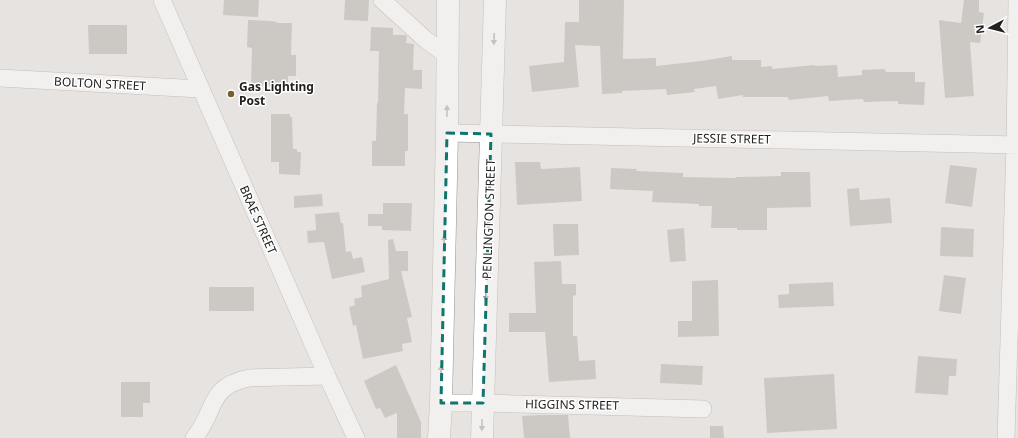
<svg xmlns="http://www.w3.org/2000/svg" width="1018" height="438" viewBox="0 0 1018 438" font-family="'Noto Sans',sans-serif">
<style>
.building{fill:#aaa8a5}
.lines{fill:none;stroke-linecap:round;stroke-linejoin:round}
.street-casing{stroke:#959290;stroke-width:18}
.secondary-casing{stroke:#959290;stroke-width:23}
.street{stroke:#fff;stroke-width:17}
.secondary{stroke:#fff;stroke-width:22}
.oneway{fill:#9c9b9b}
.marked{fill:none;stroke:#0f766e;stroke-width:3;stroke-dasharray:8 5;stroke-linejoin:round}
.poi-dot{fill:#785d2f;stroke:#fff;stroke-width:1.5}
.labels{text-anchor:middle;stroke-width:3;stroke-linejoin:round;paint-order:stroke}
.street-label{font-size:12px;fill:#222120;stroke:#fff}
.poi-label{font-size:12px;font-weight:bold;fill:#222120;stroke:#fff;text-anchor:start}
</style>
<rect width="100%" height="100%" fill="#e7e3e0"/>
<path class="building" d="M224 0H259L258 17 223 15Z
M345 0H369L368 21 344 20Z
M579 0H624L623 59 656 58V66L701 61 732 56V60H761V67L772 66V69L815 65V66L837 65 838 77 862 75V70L885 69 886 72H915V82H925L924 105 898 104V101L864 102 863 99 829 101 828 96 789 100 788 97H743V95L718 99 716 86 694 89 695 92 667 95 666 89 622 91V93L602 94 600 46 575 45 579 87 532 92 529 66 564 62 565 22H579Z
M964 0H979V12L984 13 980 43 970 42 974 96 945 98 939 20 961 23Z
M248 20 271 21 277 22V23H292L291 55H296V76H288V87L251 85 252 48 247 47Z
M88 25H127V54H89Z
M371 27 393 28V35H405L407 36 406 43 414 44 413 70H422V89L405 88 404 114H408V151H405V166H372V141H376L377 102 378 103 379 51H370Z
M271 114H290V117H292L293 149H297V152H301L300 175 279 174V162H271Z
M515 162H540L541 169 580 167 582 201 517 205Z
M950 165 977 168 972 207 945 203Z
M611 168 637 169 636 171 683 173V177L736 178V177L781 176V172H810L811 207 767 208V230H737V228H711L712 206H699V204L652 202 653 191 610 189Z
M859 188 860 200 890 198 892 223 850 226 847 189Z
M322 194 323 206 294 208V196Z
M383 203H412L411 231 382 230V226H368V214H383Z
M339 212 341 223H343L346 252 351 251 353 259 362 257 365 272 332 279 324 242 308 243 307 231 316 230 315 214Z
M553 224H578L579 255 554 256Z
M941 227 974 229 973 257 940 256Z
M684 228 686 261 670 262 667 230Z
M393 239 396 251H408V271H401L412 317 407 318 412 342 402 344 403 351 363 359 356 325 353 326 349 307 355 305 354 299 362 297 361 286 389 279 388 240Z
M561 261 562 284H576V295L573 296V336H577L579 361 595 360 596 379 549 382 545 332H509V313H536L534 262Z
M944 275 966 278 961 314 939 311Z
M718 280 719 336 678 337V321H692V281Z
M833 282 834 306 779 308 778 295 789 294V284Z
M209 287H254V311H209Z
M918 356 957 359 956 376H949L948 395 915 393Z
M661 364 703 366 702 385 660 383Z
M396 365 421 422V438H397V413L385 418 380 408 376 409 364 381Z
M834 374 837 429 767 433 764 378Z
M121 382H150V403H143V417H121Z
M540 415H568L570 438H524L522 416Z
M710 426H723L724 438H710Z"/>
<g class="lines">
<defs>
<path id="street" d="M162 0 327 376 356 438
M382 0 426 40 447 55
M0 78 200 89
M447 133 1018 145
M441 403H483L703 409
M194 438C217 411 206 387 249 378L327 376
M1006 438 1015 145 1017 0"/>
<path id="secondary" d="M439 438 441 403 447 133 448 0
M482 438 495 0"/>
</defs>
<use href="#street" class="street-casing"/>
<use href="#secondary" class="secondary-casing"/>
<use href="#street" class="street"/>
<use href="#secondary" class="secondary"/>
</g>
<defs><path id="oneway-solid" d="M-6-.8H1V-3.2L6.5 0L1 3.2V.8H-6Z"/></defs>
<g class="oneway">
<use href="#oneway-solid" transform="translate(494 39) rotate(92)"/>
<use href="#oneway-solid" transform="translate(447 111) rotate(-90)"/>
<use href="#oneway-solid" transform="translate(444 241) rotate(-89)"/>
<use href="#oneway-solid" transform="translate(486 295) rotate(92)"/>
<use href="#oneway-solid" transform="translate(441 371) rotate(-89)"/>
<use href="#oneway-solid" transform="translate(482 425) rotate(91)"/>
</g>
<path d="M0 0H1018V438H0ZM447 133 491 134 483 403H441Z" fill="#e7e3e0" fill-opacity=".55" fill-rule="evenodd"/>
<path class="marked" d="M447 133 491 134 483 403H441Z"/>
<circle class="poi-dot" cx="231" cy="94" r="4"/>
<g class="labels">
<g class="street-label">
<text transform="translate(100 84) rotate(3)" y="4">BOLTON STREET</text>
<text transform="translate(732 139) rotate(1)" y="4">JESSIE STREET</text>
<text transform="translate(489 219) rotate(-88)" y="4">PENLINGTON STREET</text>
<text transform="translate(258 220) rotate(66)" y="4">BRAE STREET</text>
<text transform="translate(572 405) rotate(1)" y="4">HIGGINS STREET</text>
</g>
<g class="poi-label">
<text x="239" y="91">Gas Lighting<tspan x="239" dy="14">Post</tspan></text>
</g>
</g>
<g transform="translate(990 28) rotate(263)" stroke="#ffffff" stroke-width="3" paint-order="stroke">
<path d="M0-3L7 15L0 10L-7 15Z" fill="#222120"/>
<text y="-6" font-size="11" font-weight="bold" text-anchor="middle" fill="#222120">N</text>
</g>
</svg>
